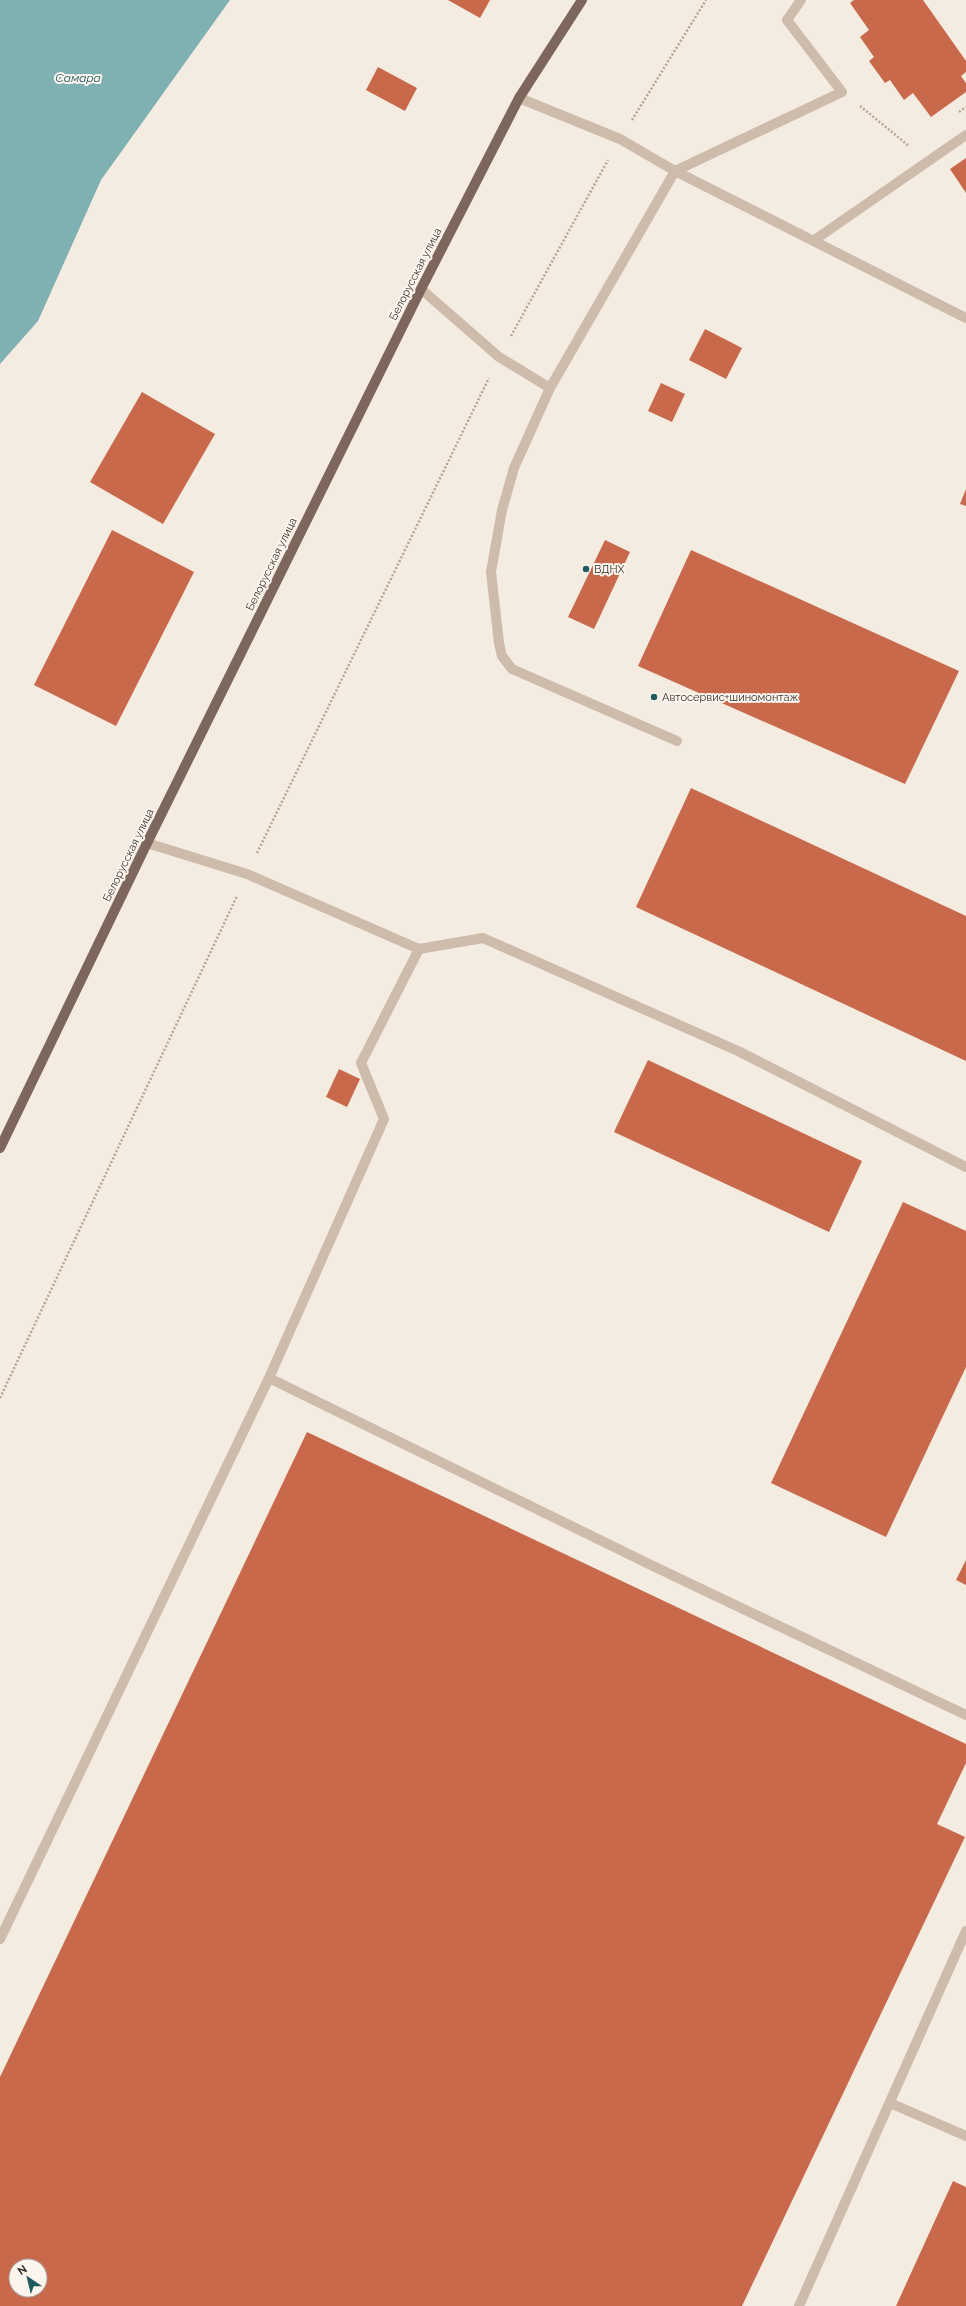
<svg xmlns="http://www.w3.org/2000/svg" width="966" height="2306" viewBox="0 0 966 2306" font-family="Raleway,sans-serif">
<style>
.water{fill:#7fb0b2}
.building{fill:#c8694b;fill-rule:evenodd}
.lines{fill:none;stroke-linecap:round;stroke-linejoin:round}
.path{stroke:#b9a596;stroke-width:2.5;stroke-dasharray:2 2;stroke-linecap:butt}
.minor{stroke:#cdbbac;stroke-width:10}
.major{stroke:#7d675c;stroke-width:10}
.poi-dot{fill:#1f5a5e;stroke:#fbf5ee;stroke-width:1.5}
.labels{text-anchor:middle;stroke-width:4;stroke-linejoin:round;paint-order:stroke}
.street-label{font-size:11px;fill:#3b302b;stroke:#fbf5ee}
.poi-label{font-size:11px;fill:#3b302b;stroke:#fbf5ee;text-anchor:start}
.water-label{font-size:12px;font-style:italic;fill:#1f5a5e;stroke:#fbf5ee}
</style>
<rect width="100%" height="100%" fill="#f4ebe1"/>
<path class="water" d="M0 0H230L101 180 38 321 0 364Z"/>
<path class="building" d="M448 0H490L480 18Z
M854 0H923L966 61V72L961 76 966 83V92L931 117 913 93 904 100 890 80 885 83 869 61 874 57 860 37 869 30 850 3Z
M378 67 417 88 405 111 366 90Z
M966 158V193L950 169Z
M705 329 742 348 726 379 689 360Z
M661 383 685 394 672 422 648 411Z
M142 392 215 434 163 524 90 482Z
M966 489V506L960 504Z
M112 530 194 572 116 726 34 685Z
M605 540 630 552 594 629 568 617Z
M691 550 959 671 905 784 638 666Z
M691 788 966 916V1061L636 907Z
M648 1060 862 1161 829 1232 614 1132Z
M339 1069 360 1079 347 1107 326 1097Z
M903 1202 966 1231V1367L886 1537 771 1483Z
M307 1432 966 1744V1763L937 1824 965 1837 742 2306H0V2077ZM16 2266H40V2290H16Z
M966 1560V1585L956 1580Z
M953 2181 966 2187V2306H896Z"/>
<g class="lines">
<path class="path" d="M860 106 909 146
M959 112 966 107
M632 120 706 0
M511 336 608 160
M257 853 489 378
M0 1398 237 896"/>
<path class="minor" d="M519 98 620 139 675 171 966 318
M813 241 966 135
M421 289 499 357 550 388 514 468 502 510 491 572 499 643 502 656 512 669 677 741
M550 388 675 171 842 92 787 20 801 0
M147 843 247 874 419 949
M269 1378 653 1566 966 1715
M0 1939 269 1378 384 1119 361 1063 419 949 483 938 738 1051 966 1167
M890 2103 966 2136
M799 2306 966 1931"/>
<path class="major" d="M0 1148 147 843 421 289 519 98 582 0"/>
</g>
<g class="poi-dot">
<circle cx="586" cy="569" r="4"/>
<circle cx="654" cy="697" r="4"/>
</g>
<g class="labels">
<g class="street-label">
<text transform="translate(415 274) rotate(-63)" y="4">Белорусская улица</text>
<text transform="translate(271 564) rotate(-64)" y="4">Белорусская улица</text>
<text transform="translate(128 855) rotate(-64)" y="4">Белорусская улица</text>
</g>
<g class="poi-label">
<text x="594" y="573">ВДНХ</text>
<text x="662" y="701">Автосервис+шиномонтаж</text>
</g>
<g class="water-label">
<text x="78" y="82">Самара</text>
</g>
</g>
<g transform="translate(28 2278) rotate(325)"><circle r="19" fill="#fbf5ee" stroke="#aea6a0"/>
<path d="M0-3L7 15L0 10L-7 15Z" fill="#1f5a5e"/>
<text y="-6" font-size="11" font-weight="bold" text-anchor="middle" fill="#3b302b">N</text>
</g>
</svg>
